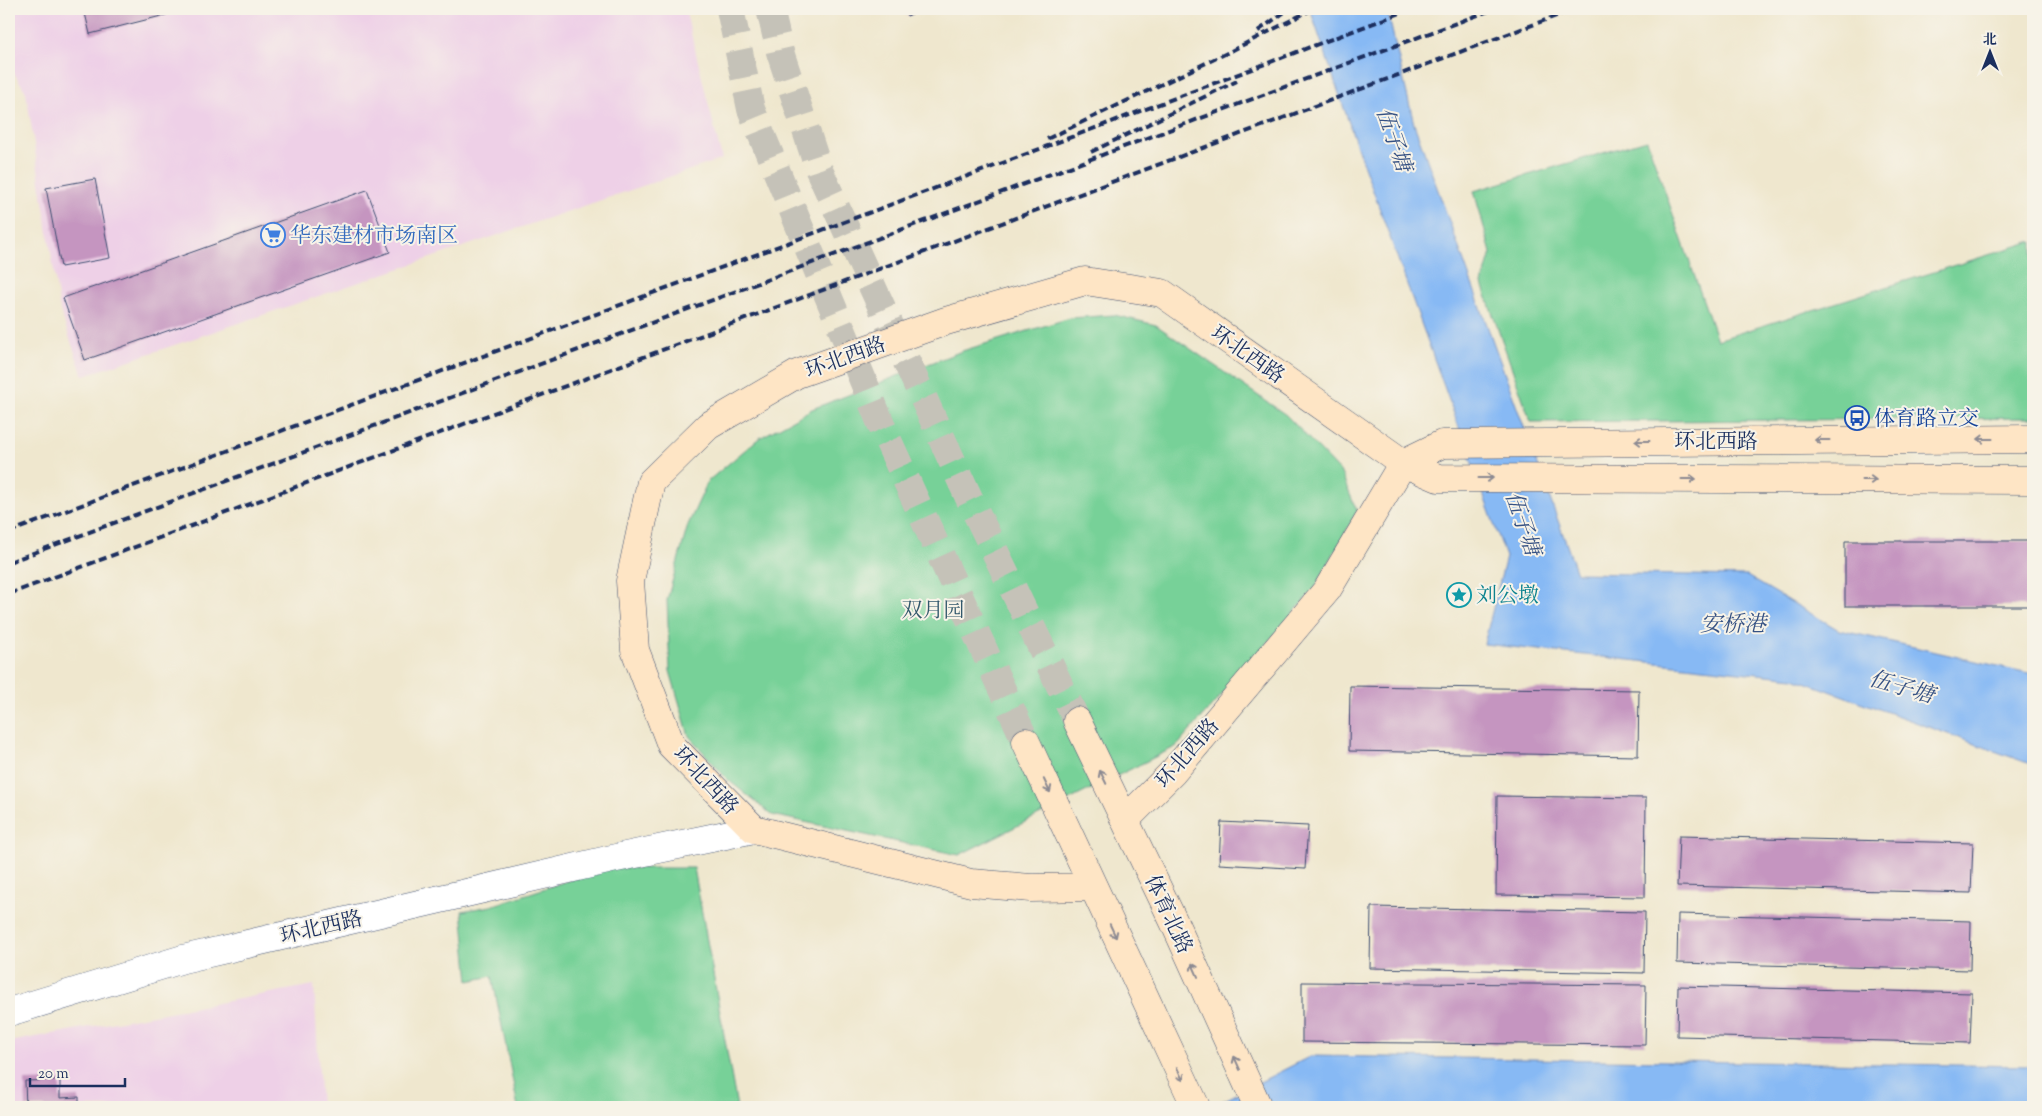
<svg xmlns="http://www.w3.org/2000/svg" width="2042" height="1116" viewBox="0 0 2042 1116" font-family="'Sorts Mill Goudy','Noto Serif SC',serif">
<style>
.built{fill:#eed0e7}
.green{fill:#77d198;stroke:#49807b}
.water{fill:#87b9f4;stroke:#5174a9}
.building{fill:#c595c0}
.lines{fill:none;stroke-linecap:round;stroke-linejoin:round}
.secondary-tunnel{stroke:#c5c2b8;stroke-width:28;stroke-dasharray:28 14;stroke-linecap:butt}
.street-casing{stroke:#3b4b6f;stroke-width:29}
.secondary-casing{stroke:#3b4b6f;stroke-width:29}
.street{stroke:#fff;stroke-width:28}
.secondary{stroke:#fee5c5;stroke-width:28}
.rail{stroke:#1b2f5e;stroke-width:4;stroke-dasharray:8 4;stroke-linecap:butt}
.oneway{stroke:#8c8a92}
.labels{text-anchor:middle;stroke-width:4;stroke-linejoin:round;paint-order:stroke}
.shop-label{font-size:21px;fill:#366cbe;stroke:#f7f3e8;text-anchor:start}
.street-label{font-size:21px;fill:#1b2f5e;stroke:#f7f3e8}
.transit-label{font-size:21px;fill:#164399;stroke:#f7f3e8;text-anchor:start}
.culture-label{font-size:21px;fill:#0d838f;stroke:#f7f3e8;text-anchor:start}
.park-label{font-size:21px;fill:#32586c;stroke:#f7f3e8}
.water-label{font-size:22px;font-style:italic;fill:#365284;stroke:#f7f3e8}
</style>
<rect width="100%" height="100%" fill="#f7f3e8"/>
<filter id="ink" filterUnits="userSpaceOnUse"><feTurbulence type="fractalNoise" baseFrequency=".02" numOctaves="2"/><feDisplacementMap in="SourceGraphic" scale="10" xChannelSelector="R" yChannelSelector="G"/><feConvolveMatrix kernelMatrix="1 2 1 2 8 2 1 2 1" color-interpolation-filters="sRGB"/></filter>
<filter id="wash" filterUnits="userSpaceOnUse"><feTurbulence type="fractalNoise" baseFrequency=".0096" numOctaves="4" result="noise"/><feDisplacementMap in="SourceGraphic" scale="20" xChannelSelector="R" yChannelSelector="G"/><feGaussianBlur stdDeviation="1.12" result="paint"/><feColorMatrix in="noise" values="0 0 0 0 0 0 0 0 0 0 0 0 0 0 0 0 0 1.4 0 .05"/><feComposite in="paint" operator="in"/></filter>
<g filter="url(#wash)">
<rect width="100%" height="100%" fill="#efe7ce"/>
<path class="built" d="M9 9H685L722 159 83 376 60 310 26 92 9 65Z
M314 985 321 1107H9V1042Z"/>
<path class="green" d="M1647 140 1717 340 2033 241V418L1531 422 1482 284 1491 253 1474 191Z
M1114 315 1156 325 1286 415 1340 471 1357 511 1315 588 1177 746 959 855 772 815 727 779 689 736 670 671 667 600 688 525 708 481 758 439 812 409 962 351 1070 318Z
M606 868H694L737 1107H518L492 976 469 981 462 911 491 906Z"/>
<path class="water" d="M1310 9H1387L1414 124 1577 573 1747 576 1839 630 2033 674V765L1794 678 1484 644 1506 557 1359 152Z
M1311 1056 2033 1066V1107H1211Z"/>
<g id="blocks">
<path class="building" d="M84 9H189L90 34Z
M905 9H925L907 16Z
M95 179 110 258 61 267 46 188Z
M367 190 390 252 85 360 63 298Z
M1845 541H2033V606H1845Z
M1350 686 1639 690 1638 756 1349 751Z
M1497 796 1646 798 1645 897 1496 895Z
M1221 822 1308 826 1305 869 1219 864Z
M1679 836 1973 843 1971 893 1677 886Z
M1371 907 1645 912 1644 973 1370 968Z
M1678 914 1971 921 1970 970 1677 963Z
M1302 982 1646 985 1645 1045 1302 1042Z
M1678 986 1972 993 1970 1043 1677 1036Z
M60 1080V1098L79 1097V1107H26L25 1081Z"/>
</g>
</g>
<g filter="url(#ink)">
<use href="#blocks" fill-opacity="0" stroke="#3b4b6f" stroke-width="1"/>
<g class="lines">
<path class="secondary-tunnel" d="M730 9 751 109 886 436 1026 742
M770 9 780 52 819 170 969 498 1077 721"/>
<defs>
<path id="street" d="M9 1012 183 959 616 858 754 829"/>
<path id="secondary" d="M1077 721 1174 922 1258 1107
M1026 742 1196 1107
M1125 820 1173 772 1327 590 1403 463 1442 444 2033 439
M1093 887 1031 888 971 883 754 829 671 745 635 650 630 581 651 482 708 426 797 374 946 321 1085 281 1162 293 1403 463 1438 478 2033 480"/>
</defs>
<use href="#street" class="street-casing"/>
<use href="#secondary" class="secondary-casing"/>
<use href="#street" class="street"/>
<use href="#secondary" class="secondary"/>
<path class="rail" d="M1258 31 1289 9
M1047 139 1229 52 1313 9
M1091 152 1237 81
M9 532 984 170 1411 9
M9 562 1494 9
M9 594 1575 9"/>
</g>
<defs><path id="oneway-shaft" d="M-6 0H5M1.5-3L5.5 0L1.5 3" fill="none" stroke-width="1.6" stroke-linecap="round" stroke-linejoin="round" transform="scale(1.25)"/></defs>
<g class="oneway">
<use href="#oneway-shaft" transform="translate(1985 439) rotate(180)"/>
<use href="#oneway-shaft" transform="translate(1822 440) rotate(180)"/>
<use href="#oneway-shaft" transform="translate(1642 441) rotate(180)"/>
<use href="#oneway-shaft" transform="translate(1486 478)"/>
<use href="#oneway-shaft" transform="translate(1689 479)"/>
<use href="#oneway-shaft" transform="translate(1869 480)"/>
<use href="#oneway-shaft" transform="translate(1103 777) rotate(-116)"/>
<use href="#oneway-shaft" transform="translate(1047 786) rotate(65)"/>
<use href="#oneway-shaft" transform="translate(1113 931) rotate(65)"/>
<use href="#oneway-shaft" transform="translate(1195 970) rotate(-114)"/>
<use href="#oneway-shaft" transform="translate(1237 1063) rotate(-114)"/>
<use href="#oneway-shaft" transform="translate(1180 1074) rotate(65)"/>
</g>
</g>
<defs>
<symbol id="supermarket-ring" viewBox="-11 -11 22 22"><circle r="9.5" fill="#f7f3e8" stroke="#3f7fe0" stroke-width="1.5"/><path d="M-6-5.5h2.5l.6 2H6L4.5 2H-2.5L-4.4-4H-6ZM-1.5 3.2a1.3 1.3 0 1 0 .1 0ZM3 3.2a1.3 1.3 0 1 0 .1 0Z" fill="#3f7fe0"/></symbol>
<symbol id="bus-ring" viewBox="-11 -11 22 22"><circle r="9.5" fill="#f7f3e8" stroke="#1a4fb4" stroke-width="1.5"/><path d="M-5-6H5V4H4V6H2V4H-2V6H-4V4H-5ZM-3.5-4V0h7V-4ZM-3.5 1.2v1.5H-2V1.2ZM2 1.2v1.5H3.5V1.2Z" fill="#1a4fb4"/></symbol>
<symbol id="sight-ring" viewBox="-11 -11 22 22"><circle r="9.5" fill="#f7f3e8" stroke="#0f9aa8" stroke-width="1.5"/><path d="M0-6L1.8-2.2L6-1.7L2.9 1.2L3.7 5.4L0 3.3L-3.7 5.4L-2.9 1.2L-6-1.7L-1.8-2.2Z" fill="#0f9aa8"/></symbol>
</defs>
<g fill-rule="evenodd">
<use href="#supermarket-ring" x="259" y="221" width="28" height="28"/>
<use href="#bus-ring" x="1843" y="404" width="28" height="28"/>
<use href="#sight-ring" x="1445" y="581" width="28" height="28"/>
</g>
<g class="labels">
<g class="shop-label">
<text x="290" y="242">华东建材市场南区</text>
</g>
<g class="street-label">
<text transform="translate(1248 354) rotate(35)" y="7">环北西路</text>
<text transform="translate(845 357) rotate(-20)" y="7">环北西路</text>
<text x="1716" y="448">环北西路</text>
<text transform="translate(1187 753) rotate(-49)" y="7">环北西路</text>
<text transform="translate(706 780) rotate(47)" y="7">环北西路</text>
<text transform="translate(1169 914) rotate(65)" y="7">体育北路</text>
<text transform="translate(321 927) rotate(-13)" y="7">环北西路</text>
</g>
<g class="transit-label">
<text x="1874" y="425">体育路立交</text>
</g>
<g class="culture-label">
<text x="1476" y="602">刘公墩</text>
</g>
<g class="park-label">
<text x="933" y="617">双月园</text>
</g>
<g class="water-label">
<text transform="translate(1395 139) rotate(71)" y="8">伍子塘</text>
<text transform="translate(1524 523) rotate(71)" y="8">伍子塘</text>
<text x="1733" y="631">安桥港</text>
<text transform="translate(1902 686) rotate(16)" y="8">伍子塘</text>
</g>
</g>
<rect width="2042" height="1116" fill="none" stroke="#f7f3e8" stroke-width="30"/>
<g transform="translate(1990 52)" stroke="#f7f3e8" stroke-width="4" paint-order="stroke">
<path d="M0-4L9 19L0 12L-9 19Z" fill="#1b2f5e"/>
<text y="-8" font-size="14" font-weight="bold" text-anchor="middle" fill="#1b2f5e">北</text>
</g>
<path d="M30 1078v8h95v-8" fill="none" stroke="#1b2f5e" stroke-width="2.5"/>
<text x="38" y="1078" font-size="15" fill="#1b2f5e" stroke="#f7f3e8" stroke-width="4" paint-order="stroke">20 m</text>
</svg>
